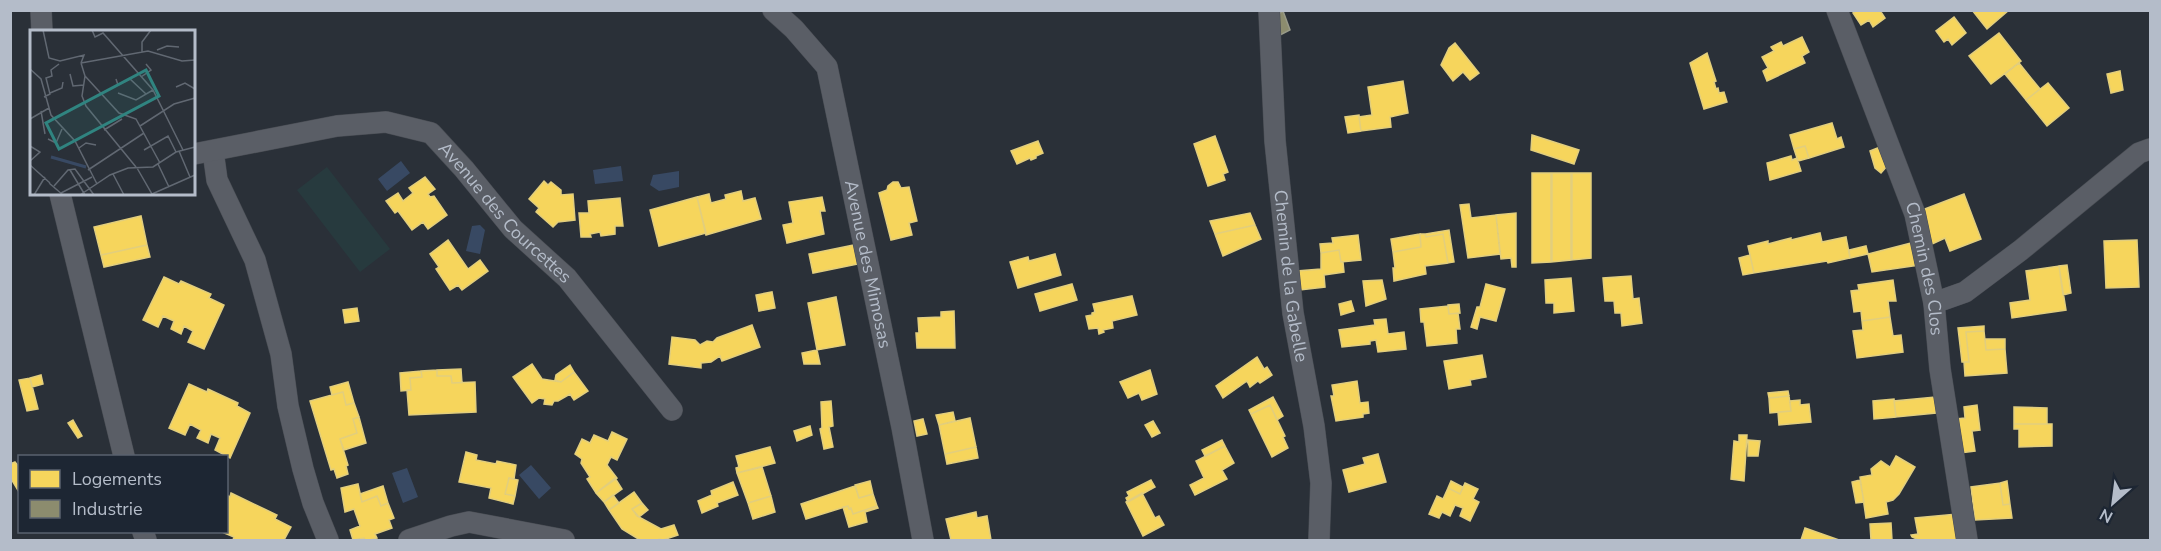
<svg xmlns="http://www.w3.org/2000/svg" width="2161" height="551" viewBox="0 0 2161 551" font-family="'Nunito Sans',sans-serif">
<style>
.green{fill:#273a3e}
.water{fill:#384963}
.homes{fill:#f6d55c;stroke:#e2ce7d;stroke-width:1.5}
.industry{fill:#8c8c6e;stroke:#989a89;stroke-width:1.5}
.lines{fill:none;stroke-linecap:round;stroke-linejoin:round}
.street-casing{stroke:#484c53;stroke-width:22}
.street{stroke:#5a5e66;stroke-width:21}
.labels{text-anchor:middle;stroke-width:6;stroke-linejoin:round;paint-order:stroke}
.street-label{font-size:18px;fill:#b4bcc9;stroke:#1d2633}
.inset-river{fill:none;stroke:#384963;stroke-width:3}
.inset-road{fill:none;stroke:#616872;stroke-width:1.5}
.view{fill:#308480;fill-opacity:0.15;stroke:#308480;stroke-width:3}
.inset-edge{fill:none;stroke:#b4bcc9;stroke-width:3}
</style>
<rect width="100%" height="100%" fill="#2a3038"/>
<path class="green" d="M327 167 390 249 360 272 297 190Z"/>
<path class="water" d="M401 161 410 173 387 191 378 179Z
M621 166 623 181 595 184 593 170Z
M679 171V187L659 191 650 185 653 175Z
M480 225 485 230 480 254 466 251 472 226Z
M531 465 551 488 539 499 519 475Z
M407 468 418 497 403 503 392 473Z"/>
<path class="homes" d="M1857 10H1883L1881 12 1885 18 1873 27 1869 20 1861 25 1853 13Z
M1972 10H2009L1987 29Z
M1954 17 1966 33 1952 45 1948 39 1944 42 1936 31Z
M1999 33 2021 61 1991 84 1969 56Z
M1802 37 1809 52 1802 56 1805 63 1767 81 1763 71 1768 68 1762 57 1774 51 1771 47 1781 42 1783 46Z
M1455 43 1479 73 1470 80 1463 72 1453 81 1441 65 1449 48Z
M1707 53 1716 81 1714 82 1716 89 1718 88 1719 93 1724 92 1727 102 1704 109 1690 63Z
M2019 63 2040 89 2026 100 2005 74Z
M2120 71 2123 90 2111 93 2107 74Z
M1403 81 1408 113 1390 117 1391 127 1361 131 1359 117 1372 115 1368 87Z
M2048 83 2069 108 2047 126 2026 100Z
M1359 115 1361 131 1348 133 1345 117Z
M1832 123 1837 139 1841 137 1844 147 1809 158 1805 146 1794 149 1790 135Z
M1532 135 1579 150 1574 164 1531 150Z
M1215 136 1228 172 1223 174 1225 180 1208 186 1194 144Z
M1038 141 1043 153 1036 156V158L1031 160 1030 158 1017 164 1011 151Z
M1805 146 1809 158 1798 161 1794 149Z
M1880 147 1887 166 1881 173 1875 168 1870 151Z
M1791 156 1792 160 1797 158 1801 171 1770 180 1767 163Z
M1532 173H1551V262L1532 263Z
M1552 173H1571V260L1552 262Z
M1572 173H1591V258L1572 260Z
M425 177 435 189 428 194 430 197 434 196 447 215 428 229 423 222 412 230 398 211 395 213 386 201 398 193 403 201 413 193 409 188Z
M544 181 548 185 551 182 561 190V195L573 194 575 220 558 222 553 227 536 212 539 208 529 199Z
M893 182H898L901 188 909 187 917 221 909 223 912 235 891 240 879 193 887 190 888 186Z
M741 191 743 201 755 198 761 219 706 235 697 197 709 194 711 203 726 199 725 195Z
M1964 194 1981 239 1950 251 1945 238 1930 245 1917 212Z
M697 197 706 233 659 246 650 210Z
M822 197 825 211H820L824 234 787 243 783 225 793 223 789 202Z
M620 198 623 226H615V234L601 236 600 232 590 234 591 237H581L579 213H589L588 201Z
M1469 204 1471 218 1496 215 1500 254 1468 258 1460 205Z
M1250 213 1255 225 1215 234 1210 221Z
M1516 213V267H1512L1511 258 1501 259 1496 215Z
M141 216 147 245 101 255 94 227Z
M1255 225 1261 239 1223 256 1215 234Z
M1449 230 1454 262 1448 263 1443 234 1426 237 1425 234Z
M1820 233 1822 242 1846 237 1850 258 1828 263 1827 261 1754 273 1748 246 1768 241V244L1791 238V240Z
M1420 234H1425L1426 237 1443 234 1448 263 1425 266 1426 274 1394 281 1393 268H1395L1393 252 1421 247Z
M1420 234 1421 247 1393 252 1391 239Z
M1358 235 1361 260 1341 262 1339 250 1321 253 1320 244 1333 243 1332 238Z
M448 240 468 269 480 260 488 271 462 290 458 285 450 290 436 269 439 267 430 254Z
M2137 240 2139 287 2106 288 2104 241Z
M1915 242 1919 265 1872 272 1868 254Z
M147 245 150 257 104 267 101 255Z
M854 245 858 264 813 273 809 254Z
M1866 246 1868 254 1850 258 1849 250Z
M1339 250 1341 262H1343L1344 272 1324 275 1325 287 1300 290 1297 271 1321 269V253Z
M1055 254 1061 275 1018 288 1010 262 1028 257 1029 261Z
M1750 255 1754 273 1743 275 1739 258Z
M2067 265 2071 293 2063 295 2059 266Z
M2059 266 2066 310 2012 318 2010 303 2030 300 2026 271Z
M1631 276 1633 299 1639 298 1642 323 1622 326 1621 313H1615L1614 301H1605L1603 278Z
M164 277 179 284 181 281 211 294 209 298 224 305 204 349 188 342 193 331 184 326 181 334 171 329 174 321 163 316 158 327 143 320Z
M1571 278 1574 311 1554 313V303H1546L1545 280Z
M1382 280 1386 299 1366 306 1363 281Z
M1893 280 1896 301H1888L1890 317 1862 321 1861 311 1854 312 1851 291 1859 290 1858 285Z
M1072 284 1077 300 1040 311 1035 294Z
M1486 284 1505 289 1496 321 1480 317 1477 329 1471 327 1477 307H1480Z
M772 292 775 308 759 311 756 295Z
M1132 296 1137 315 1112 321 1113 328 1103 330 1104 332 1099 334 1098 328 1089 329 1086 316 1092 315V313L1095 312 1093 304Z
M836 297 845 345 817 350 808 303Z
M1351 301 1354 311 1341 315 1339 304Z
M1459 304 1460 313 1449 314 1448 305Z
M1448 306 1449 314 1458 313 1460 329H1456L1457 343 1427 346 1424 322H1421L1420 309Z
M357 308 359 321 345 323 343 310Z
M954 311 955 348H917L916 333H919L918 318 941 317V312Z
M1890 317 1893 336 1901 335 1903 352 1857 358 1853 331 1863 330 1862 321Z
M1386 319 1388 334 1404 332 1406 349 1378 352 1376 340 1370 341V344L1342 347 1339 330 1375 325 1374 320Z
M752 325 760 347 722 361 720 356 711 362 701 363V368L669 364 672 337 695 340 700 345 707 341 713 342 717 338Z
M1984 326V331L1966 332 1969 362H1962L1958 328Z
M1984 331 1986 350 2005 349 2007 373 1965 376 1964 362H1969L1966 332Z
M1985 339H2005V349L1986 350Z
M817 350 820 364H804L802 353Z
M1482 355 1486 377 1470 380 1471 385 1449 389 1444 361Z
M1257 357 1264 369 1267 367 1272 375 1260 383 1258 381 1250 387 1247 381 1223 398 1216 386Z
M532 364 542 379 561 382 574 372 588 391 574 400 570 394 558 401H554L552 405 544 404 545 399 539 398 532 403 513 377Z
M570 365 574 372 561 382 555 380 556 375Z
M461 369 462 383H452L451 376H437V370Z
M437 370V376H451L452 383 475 382 476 412 409 415 407 390H411L410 378 422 377 421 371Z
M1150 370 1157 394 1142 400 1139 393 1128 398 1120 382Z
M421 371 422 377 410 378 411 390 401 391 400 373Z
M41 375 43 384 32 387 30 378Z
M30 378 38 409 27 411 19 380Z
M1357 381 1360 403 1368 402 1369 413 1363 414V417L1336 421 1331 396H1334L1332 385Z
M348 382 354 403 346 405 343 392 332 395 330 387Z
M189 384 207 392 208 389 238 403 237 406 250 413 230 458 215 450 220 438 211 434 208 443 197 438 201 430 190 424 185 435 169 428Z
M1788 391 1789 396 1769 398 1768 393Z
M343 392 346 405 354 403 359 417 353 419 357 433 340 439 348 465 346 466 348 474 337 478 334 469 331 470 310 401Z
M1789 396 1791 411 1770 413 1769 398Z
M1273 397 1283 416 1277 420 1270 405 1251 414 1249 410Z
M1935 397 1936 413 1896 417 1894 401Z
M1894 399 1896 417 1874 419 1873 401Z
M1800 400V405L1809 404 1811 422 1779 425 1778 412 1791 411 1790 401Z
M831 401 833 426 829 427 833 447 824 449 820 429 822 428 821 402Z
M1270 405 1285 436 1283 437 1288 448 1272 457 1251 414Z
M1977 405 1980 430 1972 431 1975 451 1960 453 1956 419 1965 418 1964 407Z
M2014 407 2047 408V424H2014Z
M953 412 955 421 939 425 936 415Z
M359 417 366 443 344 450 340 439 357 433 353 419Z
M970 418 976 447 945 454 939 425Z
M923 419 927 434 917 436 914 421Z
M73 420 82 436 78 438 68 423Z
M1153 421 1160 433 1152 437 1145 425Z
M2014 424H2052V446L2019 447V429H2014Z
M810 426 812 435 797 441 794 431Z
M612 432 627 439 617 460 611 457 607 465 617 478 596 493 587 479 590 477 581 463 582 459 575 454 582 439 590 443 594 435 608 441Z
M1739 435H1747L1744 481 1731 479 1734 441 1739 442Z
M1222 440 1225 446 1205 456 1202 450Z
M1748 440 1760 441 1758 456H1748Z
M1225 446 1234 463 1222 470 1227 479 1195 495 1190 485 1204 478 1196 461Z
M770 447 775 463 737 473 736 468 739 467 736 456Z
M976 447 978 458 947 464 945 454Z
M466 452 477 455 476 460 496 464 497 461 516 465 514 479 509 478 505 494 515 496 513 504 489 498 491 488 459 482Z
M1378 454 1386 482 1349 492 1343 470 1365 464 1363 458Z
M1896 456 1915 467 1899 494 1893 500 1886 502 1888 514 1866 518 1860 477 1872 475 1871 469 1881 461 1890 467Z
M15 462 20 468 19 492 10 477V464Z
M762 467 771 496 748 503 737 473Z
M509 478 518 480 515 496 505 494Z
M615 478 622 489 604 502 596 493Z
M1151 480 1155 487 1128 502 1126 498 1129 496 1127 492Z
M1860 480 1864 502 1856 503 1852 482Z
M870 481 873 494 859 498 855 485Z
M1451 481 1463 487 1460 494 1448 488Z
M2007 481 2010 504 2003 505 2000 483Z
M733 482 738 495 717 503 718 506 702 513 698 501 712 495 711 491Z
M1465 483 1478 489 1473 499 1479 502 1470 521 1460 516 1463 508 1455 505 1450 516 1442 512 1439 518 1429 514 1437 496 1443 499 1448 488 1460 494Z
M2000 483 2003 505 2010 504 2012 518 1975 520 1971 487Z
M358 484 362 502 377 496 381 506 388 503 394 518 389 520 392 528 375 534 377 538 370 540H365L364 538 353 540 350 530 360 526 354 509 345 512 341 488Z
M383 486 388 503 381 506 377 496 362 502 360 494Z
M855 486 859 498 873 494 877 506 853 514 851 508 849 509 848 506 806 519 801 504Z
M634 492 642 503 632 509 637 516 661 529 674 525 678 535 663 540 659 539 658 540H640L622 529 609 510Z
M231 493 277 515 275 519 291 527 284 540H233L234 537 222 532H226V495L230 497Z
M1142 493 1155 518 1159 516 1164 525 1143 536 1126 502Z
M613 495 619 503 609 510 604 502Z
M771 496 775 512 753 519 748 503Z
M642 503 648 510 639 517 632 509Z
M848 506 849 509 851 508 853 514 877 506 878 508 865 512 867 522 849 527 843 507Z
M976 512 977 518 987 516 991 540H951L946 519Z
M1957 514 1959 540H1919L1912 537 1911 535 1918 534 1915 518Z
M1891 523 1892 540H1871L1870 524Z
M1805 528 1839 540H1801Z"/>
<path class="industry" d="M1283 11 1290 30 1280 35 1278 14Z"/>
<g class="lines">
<defs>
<g id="street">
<path d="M41 10 42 32"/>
<path id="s1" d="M773 10 794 29 827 67 902 427 923 540"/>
<path id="s2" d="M1269 10 1275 141 1293 313 1314 426 1321 483 1319 540"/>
<path id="s3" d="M1837 10 1915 214 1934 303 1940 369 1967 540"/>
<path d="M213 151 217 180 255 260 281 354 288 406 303 469 313 503 328 540"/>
<path id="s4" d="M194 154 337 126 386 122 431 133 464 169 513 229 567 278 672 410"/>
<path d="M60 194 124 456"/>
<path d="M1934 303 1965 292 2021 250 2139 153 2150 149"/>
<path d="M143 532 146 540"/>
<path d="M409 540 451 526 469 522 564 540"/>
</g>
</defs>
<use href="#street" class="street-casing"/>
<use href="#street" class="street"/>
</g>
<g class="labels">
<g class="street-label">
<text dy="6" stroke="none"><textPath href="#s4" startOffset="350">Avenue des Courcettes</textPath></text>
<text dy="6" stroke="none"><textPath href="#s1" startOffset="280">Avenue des Mimosas</textPath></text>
<text dy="6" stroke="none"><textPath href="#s3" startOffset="274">Chemin des Clos</textPath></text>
<text dy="6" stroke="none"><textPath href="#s2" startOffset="267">Chemin de la Gabelle</textPath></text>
</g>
</g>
<g transform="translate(30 30)">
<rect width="165" height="165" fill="#2a3038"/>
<path class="inset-river" d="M21 127 56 137"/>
<path class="inset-road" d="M13 0 19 28 30 31 54 25 51 33M62 0 65 7 73 3 123 60 153 120M127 20 137 16 149 17M112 22V12L121 0M51 33 55 46 52 66 56 76 106 137M51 33 118 21 152 31 165 30M0 39 11 49 21 85 45 111 67 154M40 44 43 56 54 55M55 46 89 83 106 89 130 133M111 47 121 40 116 34M86 49 88 55 100 49 116 64M146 57 155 53 165 59M20 63 32 58 33 52M88 63 106 70 123 60M14 67 20 64 16 48 22 46 21 40 29 34M11 81 15 104M0 89 19 78M110 96 144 74 165 68M74 100 92 89M18 109 26 113 32 99M0 116 10 122 0 131M49 118 56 113 66 115M114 120 138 106 146 122M149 121 160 147M128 134 139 157M0 135 20 153M107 138 122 164 165 145M40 140 55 165M58 140 114 103M83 144 94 165M19 153 33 165M24 156 38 140 45 139 64 165M31 163 62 147M4 165 15 147M50 165 80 145 98 138 123 137 146 122 165 117"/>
<path class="view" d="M116 40 129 66 29 119 16 93Z"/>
<rect width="165" height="165" class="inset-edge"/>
</g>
<rect width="2161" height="551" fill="none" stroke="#b4bcc9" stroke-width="24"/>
<rect x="18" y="455" width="210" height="78" fill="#1d2633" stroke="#59626f" stroke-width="1.5"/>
<rect x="30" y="470" width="30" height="18" fill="#f6d55c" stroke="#59626f" stroke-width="1.5"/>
<text x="72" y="485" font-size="18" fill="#b4bcc9">Logements</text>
<rect x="30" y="500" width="30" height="18" fill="#8c8c6e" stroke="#59626f" stroke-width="1.5"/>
<text x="72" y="515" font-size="18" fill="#b4bcc9">Industrie</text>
<g transform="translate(2113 503) rotate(208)" stroke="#1d2633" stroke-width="4.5" paint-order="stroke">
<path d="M0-4.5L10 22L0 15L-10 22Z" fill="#b4bcc9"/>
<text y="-9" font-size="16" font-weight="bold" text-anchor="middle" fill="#b4bcc9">N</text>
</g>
</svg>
